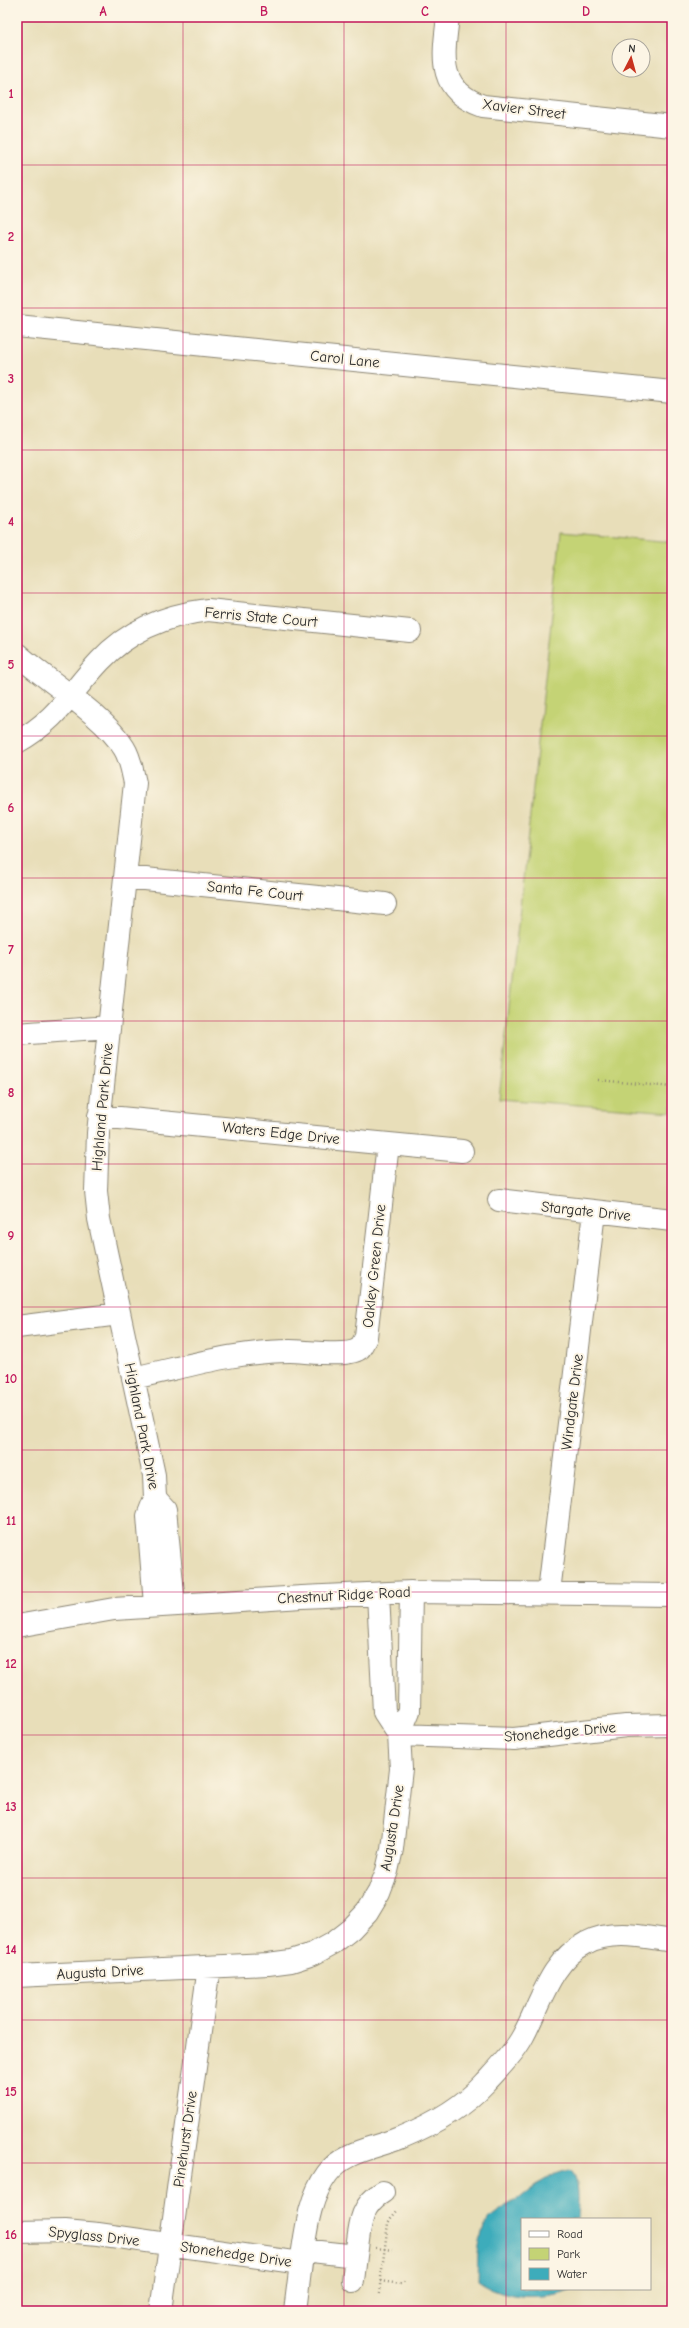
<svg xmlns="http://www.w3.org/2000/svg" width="689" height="2328" viewBox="0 0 689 2328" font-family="'Comic Neue',sans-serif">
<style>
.green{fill:#c4d375;stroke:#787f50}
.water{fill:#3dacbb;stroke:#346c73}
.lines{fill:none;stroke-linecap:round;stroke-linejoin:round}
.minor-casing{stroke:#8a8472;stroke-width:24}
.path{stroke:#8a8472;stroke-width:2.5;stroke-dasharray:1 3;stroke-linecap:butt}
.minor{stroke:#fff;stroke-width:22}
.grid{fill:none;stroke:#c2185b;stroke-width:1;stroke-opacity:0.55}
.labels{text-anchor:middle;stroke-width:4;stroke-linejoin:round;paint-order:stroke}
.street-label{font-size:15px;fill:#2b2b2b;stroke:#fcf5e5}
.neatline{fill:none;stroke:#c2185b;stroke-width:1.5}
.grid-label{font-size:13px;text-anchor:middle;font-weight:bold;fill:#c2185b}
</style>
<rect width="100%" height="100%" fill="#fcf5e5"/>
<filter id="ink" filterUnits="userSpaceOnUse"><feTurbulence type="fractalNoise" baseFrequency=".025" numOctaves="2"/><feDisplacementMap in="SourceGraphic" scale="8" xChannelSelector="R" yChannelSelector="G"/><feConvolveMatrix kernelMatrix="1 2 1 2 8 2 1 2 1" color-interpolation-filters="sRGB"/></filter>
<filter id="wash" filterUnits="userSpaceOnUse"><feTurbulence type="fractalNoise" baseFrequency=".012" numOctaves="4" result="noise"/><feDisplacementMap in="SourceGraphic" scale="16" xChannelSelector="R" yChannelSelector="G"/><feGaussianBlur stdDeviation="0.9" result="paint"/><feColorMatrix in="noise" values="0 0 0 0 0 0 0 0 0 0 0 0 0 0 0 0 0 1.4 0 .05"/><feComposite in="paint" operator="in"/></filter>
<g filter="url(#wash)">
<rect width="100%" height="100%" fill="#e8deb9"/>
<path class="green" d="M561 532 672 542V1112L499 1099Z"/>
<path class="water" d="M570 2171C581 2180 578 2205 577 2219H522V2289H572C542 2301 503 2299 477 2280 478 2260 476 2231 492 2216 500 2209 511 2205 520 2198 536 2185 549 2174 570 2171Z"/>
</g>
<g filter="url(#ink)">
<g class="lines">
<defs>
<path id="minor" d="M448 17C443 58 437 90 483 106L672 126
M17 326 672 392
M17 654C47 681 104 715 124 748 131 759 132 771 135 783L98 1133 96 1191 99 1219 154 1475 155 1498 148 1516 155 1605
M17 742C57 720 70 693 100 661 129 630 166 615 208 610L410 631
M126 877 385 904
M17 1034 109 1027
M99 1116 462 1151
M499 1200 672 1220
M17 1327 119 1314
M133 1378C185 1367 236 1351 290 1351 305 1351 349 1358 360 1348 362 1345 364 1341 366 1337L388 1144
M155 1498 165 1509 174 1604
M549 1592 594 1212
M378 1594 384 1712 399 1735
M17 1626 114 1609 302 1597 411 1592 672 1595
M399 1735 514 1739 626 1726 672 1725
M17 1976 268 1964 291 1961 313 1954 333 1943 351 1929 367 1912 379 1892 387 1871 392 1849 401 1769 399 1735 409 1711 411 1592
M17 2232 65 2231 98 2234 301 2263 295 2311
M303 2250 356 2256 353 2281
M356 2256C360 2230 358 2206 383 2192
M301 2263C306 2233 308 2200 327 2174 344 2150 377 2148 402 2137 431 2125 463 2107 485 2083 498 2069 514 2053 523 2036 541 2003 550 1961 586 1943 612 1929 644 1937 672 1941
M161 2311 209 1967"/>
</defs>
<use href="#minor" class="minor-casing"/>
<path class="path" d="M598 1080 672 1087
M376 2248 392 2250
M380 2281 401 2284 405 2281
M379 2293 388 2223 391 2218 397 2211"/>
<use href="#minor" class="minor"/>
</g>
</g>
<path class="grid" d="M183 17V2311M344 17V2311M506 17V2311M17 165H672M17 308H672M17 450H672M17 593H672M17 736H672M17 878H672M17 1021H672M17 1164H672M17 1307H672M17 1450H672M17 1592H672M17 1735H672M17 1878H672M17 2020H672M17 2163H672"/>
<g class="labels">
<g class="street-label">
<text transform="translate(524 109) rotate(7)" y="5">Xavier Street</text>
<text transform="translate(345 359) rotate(6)" y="5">Carol Lane</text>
<text transform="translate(261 617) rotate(5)" y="5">Ferris State Court</text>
<text transform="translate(255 891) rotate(6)" y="5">Santa Fe Court</text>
<text transform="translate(102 1107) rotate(-85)" y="5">Highland Park Drive</text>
<text transform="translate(281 1133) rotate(6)" y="5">Waters Edge Drive</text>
<text transform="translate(586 1211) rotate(6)" y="5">Stargate Drive</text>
<text transform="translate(374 1266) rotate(-84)" y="5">Oakley Green Drive</text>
<text transform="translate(572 1402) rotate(-83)" y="5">Windgate Drive</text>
<text transform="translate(142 1426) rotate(79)" y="5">Highland Park Drive</text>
<text transform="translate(344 1595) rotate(-3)" y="5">Chestnut Ridge Road</text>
<text transform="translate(560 1732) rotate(-5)" y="5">Stonehedge Drive</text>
<text transform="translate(392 1828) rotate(-81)" y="5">Augusta Drive</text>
<text transform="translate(100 1972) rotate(-3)" y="5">Augusta Drive</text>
<text transform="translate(185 2139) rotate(-82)" y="5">Pinehurst Drive</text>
<text transform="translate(94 2236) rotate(6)" y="5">Spyglass Drive</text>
<text transform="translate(236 2254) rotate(8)" y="5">Stonehedge Drive</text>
</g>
</g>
<rect width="689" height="2328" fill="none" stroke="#fcf5e5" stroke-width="44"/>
<rect x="521" y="2218" width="130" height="72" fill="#fcf5e5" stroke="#a8a49b"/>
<rect x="529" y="2231" width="20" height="6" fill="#ffffff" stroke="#a8a49b"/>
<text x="557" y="2238" font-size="12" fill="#2b2b2b">Road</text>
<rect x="529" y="2248" width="20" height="12" fill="#c4d375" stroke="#a8a49b"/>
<text x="557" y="2258" font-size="12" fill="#2b2b2b">Park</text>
<rect x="529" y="2268" width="20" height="12" fill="#3dacbb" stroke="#a8a49b"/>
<text x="557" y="2278" font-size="12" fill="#2b2b2b">Water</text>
<g transform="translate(631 58) rotate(6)"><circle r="19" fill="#fcf5e5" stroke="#a8a49b"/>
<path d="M0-3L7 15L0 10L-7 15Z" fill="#c8321e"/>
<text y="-6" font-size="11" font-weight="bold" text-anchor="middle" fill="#2b2b2b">N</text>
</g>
<rect x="22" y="22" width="645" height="2284" class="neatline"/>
<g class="grid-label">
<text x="103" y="16">A</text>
<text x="264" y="16">B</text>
<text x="425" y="16">C</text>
<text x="586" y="16">D</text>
<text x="11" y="98">1</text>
<text x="11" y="241">2</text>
<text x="11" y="383">3</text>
<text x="11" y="526">4</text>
<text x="11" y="669">5</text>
<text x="11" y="812">6</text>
<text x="11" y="954">7</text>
<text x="11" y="1097">8</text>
<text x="11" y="1240">9</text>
<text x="11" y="1383">10</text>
<text x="11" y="1525">11</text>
<text x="11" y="1668">12</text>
<text x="11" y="1811">13</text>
<text x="11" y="1954">14</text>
<text x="11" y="2096">15</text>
<text x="11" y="2239">16</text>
</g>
</svg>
